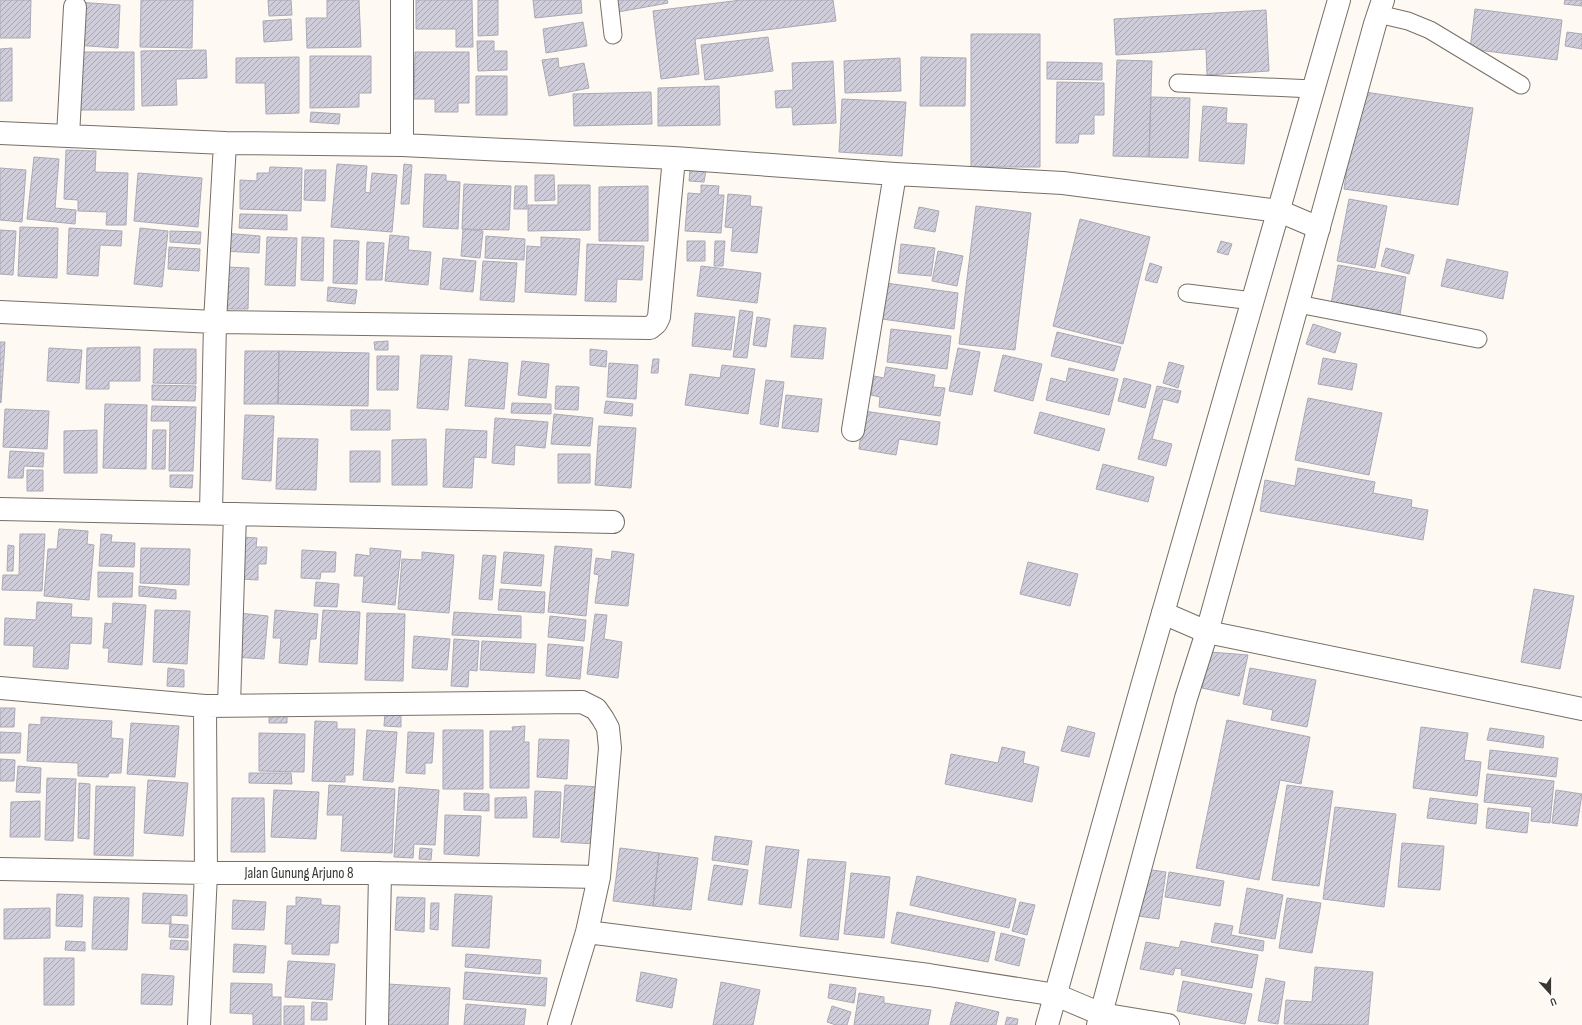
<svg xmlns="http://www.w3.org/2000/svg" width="1582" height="1025" viewBox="0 0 1582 1025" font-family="'Sofia Sans Condensed',sans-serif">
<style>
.building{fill:url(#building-hatch);stroke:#aaa9b5}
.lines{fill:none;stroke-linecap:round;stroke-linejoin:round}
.service-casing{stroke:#776f67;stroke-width:19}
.minor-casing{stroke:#776f67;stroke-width:24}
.primary-casing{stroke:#776f67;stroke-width:24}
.service{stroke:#fff;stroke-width:17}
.minor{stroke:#fff;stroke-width:22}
.primary{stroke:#fff;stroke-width:22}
.labels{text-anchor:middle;stroke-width:4;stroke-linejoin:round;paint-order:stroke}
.street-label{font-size:15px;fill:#3b3834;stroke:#fff}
</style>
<defs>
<pattern id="building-hatch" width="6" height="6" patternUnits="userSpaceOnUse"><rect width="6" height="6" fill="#cecdd9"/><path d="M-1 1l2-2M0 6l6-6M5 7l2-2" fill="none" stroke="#a8a7b1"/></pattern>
</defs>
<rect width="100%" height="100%" fill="#fff9f4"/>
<path class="building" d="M0 0H31L30 38H0Z
M141 0H193L192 48 140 47Z
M268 0H291L292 15 269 16Z
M327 0H359L361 47 307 48 306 18H327Z
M416 0H472L473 47H456V29H416Z
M478 0H498V35L478 36Z
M533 0H581L582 13 535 18Z
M617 0H667L668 3 618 12Z
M741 0H833L836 21 695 39 699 74 661 79 653 11Z
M1565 0H1582V6L1564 4Z
M76 2 120 5 118 48 74 45Z
M1475 9 1562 20 1557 60 1470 49Z
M1266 10 1269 71 1207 75 1206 49 1116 55 1114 19Z
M291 19 292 40 264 42 263 21Z
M583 22 587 46 546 53 543 29Z
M1567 32 1582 34V49L1565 46Z
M971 34H1040V167H971Z
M768 37 773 71 705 80 701 45Z
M477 41H494V51H507V70L478 71Z
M12 48V101H0V49Z
M206 50 207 78 176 79 177 105 142 106 141 51Z
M77 52H134V110H76Z
M415 52H469V103H458V112H435V99H414Z
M310 56H371V93H359V107L310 108Z
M299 57V113L266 114 265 83H236V58Z
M921 57 966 58 965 106H920Z
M558 58 559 68 584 63 589 88 549 96 542 60Z
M900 58 901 91 845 93 844 61Z
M1117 60 1152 61 1149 157 1113 156Z
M833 61 836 123 793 125 792 107 776 108 775 91 793 90 792 63Z
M1047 62 1102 63V80L1047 79Z
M476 76H507V115H476Z
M1057 82 1104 83V115H1094V134H1079L1078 143H1056Z
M719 86 720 125 658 126V88Z
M1358 91 1473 108 1458 205 1344 189Z
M651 92 652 124 574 126 573 94Z
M1151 97 1190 98 1188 158 1149 157Z
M842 99 906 102 902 156 839 152Z
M1203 106 1227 108 1226 123 1247 124 1244 164 1199 161Z
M311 112 340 114 339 124 310 122Z
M66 150 96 151 95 172 128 173 126 225H106L107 212 78 211V200L64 199Z
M34 157 59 159 55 208 76 210 75 224 27 219Z
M337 164 367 166 365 192 370 193 372 173 397 175 392 232 331 227Z
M404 164 412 165 409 204H401Z
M270 167 302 168 301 211 240 209V180L257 181V173H269Z
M0 168 26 170 22 222 0 220Z
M690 169 706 170 704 182 689 181Z
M305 170H326L325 201 304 200Z
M138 173 202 178 198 227 134 221Z
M425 174 446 175V181L460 182 458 229 423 227Z
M535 175H554L555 200 535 201Z
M464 184 511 186 509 230 462 229Z
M558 185H590V230L528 231V205H558Z
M701 185 719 186 718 195H724L721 233 685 231 688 193 701 194Z
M515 186H527V209H514Z
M648 186V241H599V187Z
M728 194 751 196 750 206 762 207 757 253 731 251 733 228 725 227Z
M1349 199 1387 206 1375 268 1337 261Z
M976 206 1031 213 1015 350 959 344Z
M919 207 939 211 935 232 914 228Z
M240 214 287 215V230L239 228Z
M1080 219 1150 237 1123 344 1053 326Z
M20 227 58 228 57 278 18 276Z
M69 228 122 231 121 246 100 245 98 276 67 274Z
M140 228 168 231 162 287 134 284Z
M463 229 483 231 480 258 461 256Z
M0 230 16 231 13 275 0 274Z
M170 231 201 232 200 244 170 242Z
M224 233 260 236 259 253 223 251Z
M390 235 409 237 408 250 431 252 428 285 385 281Z
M486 236 525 239 524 260 485 258Z
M267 237 297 238 295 286 265 285Z
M302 237 324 238 323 281 301 280Z
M541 237 580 239 576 295 525 292 527 246 541 247Z
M334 240 359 241 357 284 333 283Z
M687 241H705V261H687Z
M715 241H725L723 266H714Z
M1221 241 1232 244 1228 255 1217 252Z
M367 242 384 243 382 280H366Z
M587 244 644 246 642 280 617 279 616 302 585 301Z
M901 244 935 248 931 276 898 273Z
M169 247 200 249 199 271 168 269Z
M1386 248 1414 255 1409 274 1381 266Z
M938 251 963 256 957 286 932 281Z
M443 258 476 261 473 292 440 289Z
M1447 259 1508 272 1503 299 1441 286Z
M483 261 517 263 514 302 480 300Z
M1150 263 1162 267 1157 283 1145 280Z
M1338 265 1406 277 1400 315 1331 304Z
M701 266 761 273 757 303 697 296Z
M227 267 249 268 248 309H226Z
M886 283 958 293 954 329 882 319Z
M328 287 357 290 355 304 327 301Z
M740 310 753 312 747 358 733 357Z
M695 313 735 317 731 350 692 346Z
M757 317 770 319 766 347 753 345Z
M1313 324 1341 333 1335 353 1306 344Z
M794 325 826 328 823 359 791 357Z
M891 329 951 336 947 369 887 362Z
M1057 332 1121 347 1114 371 1051 356Z
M388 341V350H375L374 342Z
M0 342H5L1 403 0 402Z
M140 347V381H109V389H86L87 348Z
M49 348 82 350 79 383 47 381Z
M958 348 980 352 972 395 949 391Z
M154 349H196V384L153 383Z
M590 349 607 351 606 367 590 365Z
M245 351H279L278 404H244Z
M279 351 369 353 368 406 278 404Z
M421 355 452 356 448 410 417 408Z
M1003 355 1042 364 1033 401 994 391Z
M377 356H399L398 390H377Z
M1323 358 1357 364 1352 390 1318 384Z
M469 359 508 363 504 409 465 406Z
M653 359H659L658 373H651Z
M522 361 549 364 546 398 518 395Z
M1169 362 1184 366 1178 388 1163 383Z
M609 363 638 365 636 399 607 397Z
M722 365 755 369 748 414 685 405 690 374 720 378Z
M886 367 935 375 933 387 945 388 940 416 879 407 880 397 871 395 874 376 884 378Z
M1069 368 1118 379 1109 415 1046 400 1051 378 1066 382Z
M1124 378 1151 385 1145 408 1118 401Z
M766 380 784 382 778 427 760 424Z
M152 385 196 386 195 401 152 400Z
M556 386 579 387 578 410 555 409Z
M1157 386 1181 391 1178 403 1163 399 1152 439 1172 444 1166 466 1138 459Z
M786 395 822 399 818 432 782 428Z
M1308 398 1382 413 1369 475 1295 460Z
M606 401 633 404 632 416 604 413Z
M512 403 551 404V414L511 413Z
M105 404 147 405 146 469 103 468Z
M152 406 196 407 193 471H169L170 421H151Z
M5 409 49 411 47 449 3 447Z
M351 410H390V430H351Z
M864 411 940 422 937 445 899 439 896 455 859 449Z
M1040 412 1105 429 1099 451 1034 433Z
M554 414 593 418 590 446 551 444Z
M245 415 274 416 271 481 242 479Z
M495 418 548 422 545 448 515 445 514 465 492 463Z
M599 426 636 428 631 488 595 485Z
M446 429 487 431 486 458 474 457 472 488 443 487Z
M97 430V473H64V431Z
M153 430H166L165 469H152Z
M278 438 318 439 316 490 276 489Z
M426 439 427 485H392V440Z
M10 451 44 453 43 467 24 466 23 478H8Z
M350 451H380V482H350Z
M558 454H590V483H558Z
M1103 464 1154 477 1148 502 1096 489Z
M1298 468 1375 482 1373 493 1412 500 1411 507 1428 510 1423 540 1260 511 1265 480 1295 486Z
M27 470H43V491H27Z
M170 475H193L192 488 170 487Z
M59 529 88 531 87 544 94 545 89 600 44 596 48 549H57Z
M20 534H45L42 591 2 590 3 575H19Z
M101 534 112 535 111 542 135 543 134 567 99 566Z
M242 537 257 538 256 547H267L266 564H258V580L241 579Z
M8 545 14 546 13 571H7Z
M555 546 592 549 586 616 548 612Z
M141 548 190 549 189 585 140 583Z
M370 548 401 551 395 605 362 602 364 576H354L356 554 370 556Z
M302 550 336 552 335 572H321L320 579 301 578Z
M612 551 634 554 628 606 595 603 599 575 594 574 596 558 611 560Z
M422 552 454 555 449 613 398 609 402 559 422 560Z
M504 552 544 555 541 586 501 583Z
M483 555 496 556 492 600 479 599Z
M1028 562 1078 574 1070 606 1020 594Z
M98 572 133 573 132 597H98Z
M316 582 339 584 337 607 314 606Z
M139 586 176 590V599L139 596Z
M500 589 545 592 544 613 498 610Z
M1534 589 1574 596 1560 669 1521 662Z
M37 602 72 604 71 617 92 618 91 644 70 643 68 669 33 667 34 646 4 645 5 618 36 620Z
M113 603 146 605 142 665 108 662 109 648H103L105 623 112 624Z
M155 610 190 611 187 664 153 662Z
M275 610 318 614 316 639H310L307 665 279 663 281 638H273Z
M323 610 360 612 357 664 319 662Z
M454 612 521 616V638L452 635Z
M239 613 268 616 264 659 235 657Z
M367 613 405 614 403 681 365 680Z
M595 614 607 615 604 639 622 642 618 678 587 674Z
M550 616 586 620 584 641 548 637Z
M414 636 450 639 447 670 412 668Z
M454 639 479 641 477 671 469 670 468 687 451 686Z
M482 641 536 644 534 673 480 670Z
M548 644 583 647 580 679 546 676Z
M1210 652 1248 655 1239 696 1202 688Z
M168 668 184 670V687L167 686Z
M1250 668 1316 680 1307 727 1271 720 1273 710 1243 704Z
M0 708H15L14 727H0Z
M287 709V723H269V710Z
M385 712 401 714V727L384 726Z
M41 717 112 721 111 738 123 739 121 773H109L108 777 78 776V763L27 761 29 724 41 725Z
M1227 720 1310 737 1301 784 1280 780 1259 880 1196 868Z
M315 721 337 722V729H355L353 775H345V782L312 781Z
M131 723 179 726 175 777 127 774Z
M525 726 524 742H529V788H490V731H513L512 727Z
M1068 726 1095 733 1089 757 1061 751Z
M1421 727 1468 733 1464 760 1481 762 1477 796 1413 788Z
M1490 728 1544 736 1543 748 1487 740Z
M367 730 397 732 393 782 363 780Z
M443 730H483V789H443Z
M0 732 21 733 20 753H0Z
M408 732 434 733 432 763H425V774L406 773Z
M259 733 305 734 304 772 259 771Z
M539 739 569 740 567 779 537 777Z
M1002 747 1025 752 1023 763 1039 767 1032 802 945 784 951 754 998 763Z
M1490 750 1558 758 1556 777 1488 769Z
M0 759 15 760 14 781H0Z
M18 766 41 768 40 793 16 792Z
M249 773H291L292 784 249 783Z
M1487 774 1554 781 1550 823 1531 821 1532 807 1484 802Z
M47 778 76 779 73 841 45 840Z
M148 780 188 783 183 836 144 833Z
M79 783 90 784 89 839 78 838Z
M329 785 395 789 392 853 341 851 343 815H327Z
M565 785 600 787 596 844 561 842Z
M1287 785 1333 791 1319 886 1272 880Z
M96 786 135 787 133 856 94 855Z
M399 787 439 790 435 845 414 844 413 858 394 857Z
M274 790 319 792 316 839 271 837Z
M1556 790 1582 794 1577 826 1552 823Z
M535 791 561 792 559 838 533 837Z
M464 793 489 794V811L464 810Z
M526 797 527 818H495V798Z
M232 798H264L265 852H231Z
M1430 798 1478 804 1476 824 1427 818Z
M40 801V837H10L11 802Z
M1335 807 1396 814 1384 907 1323 899Z
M1488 808 1529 813 1527 833 1486 828Z
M445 815 481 816 479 856 444 854Z
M715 836 752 841 748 865 712 860Z
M1402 843 1444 846 1440 890 1398 887Z
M766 846 799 850 791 908 759 904Z
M420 848 432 849 431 860 419 859Z
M620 848 659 853 653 906 613 901Z
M659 853 698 858 691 910 653 906Z
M808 859 846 862 838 940 800 936Z
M714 865 748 870 742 905 708 900Z
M1145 869 1166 872 1159 919 1138 916Z
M1169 872 1224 881 1220 906 1165 897Z
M851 873 890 877 884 938 844 934Z
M917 876 1016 899 1009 928 910 905Z
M1247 888 1283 895 1275 939 1239 933Z
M143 893 187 895V916L171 915V924L142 923Z
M57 894 83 895 82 927 56 926Z
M455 894 492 896 489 948 452 946Z
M94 897 129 898 127 950 92 949Z
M296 897 321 899V905L340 906 338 943H330L329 955 292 954V944H285L287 906H296Z
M397 897 425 898 424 932 395 930Z
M1287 898 1321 903 1312 953 1279 948Z
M233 900 266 902 264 930 232 929Z
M1020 902 1035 905 1027 935 1012 931Z
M431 903H439L438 930 430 929Z
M50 908V938L4 939V909Z
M897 912 995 932 988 962 891 943Z
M1215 923 1233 926 1231 935 1264 941 1263 951 1211 942Z
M170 924 188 925V938L169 937Z
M1001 933 1025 939 1019 966 995 960Z
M171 940 188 941V950L170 949Z
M66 941 85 942V951L65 950Z
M1181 941 1258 955 1252 988 1181 975 1182 969 1175 968 1173 975 1140 969 1146 942 1179 948Z
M234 944 266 946 264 973 233 972Z
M466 954 541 960 540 974 465 967Z
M44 958H74V1005H44Z
M288 961 335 964 332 1000 285 997Z
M1315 967 1373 972 1368 1025 1284 1024 1286 1000 1312 1002Z
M465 972 547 978 545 1006 463 999Z
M641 972 677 979 672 1008 636 1001Z
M142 974 174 976 172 1005 141 1004Z
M1266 978 1285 982 1278 1024 1258 1021Z
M1183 981 1252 994 1245 1024 1177 1011Z
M721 982 760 990 753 1025H713Z
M231 983 272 984V997H281V1025H253V1014L230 1013Z
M388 984 450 988 448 1025H386Z
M830 984 856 988 854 1003 828 998Z
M859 993 884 997V1003L931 1010 928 1025H854Z
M312 1002 327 1003V1020H311Z
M956 1002 999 1012 996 1025H950Z
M466 1004 526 1009 524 1025H464Z
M284 1006H304V1025H284Z
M832 1006 851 1012 847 1025H836L827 1022Z
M1007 1017 1018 1019 1017 1025H1005Z"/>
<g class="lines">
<defs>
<path id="service" d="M609 0 613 35
M1378 14 1408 21 1430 30 1521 85
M1178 83 1313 89
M1187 293 1253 301
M1298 304 1478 339"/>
<path id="minor" d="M0 133 225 143 402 145 674 158 895 174 1063 183 1279 211 1319 228
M68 136 75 7
M402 145V0
M0 312 215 322 650 328 656 323 659 317 674 158
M853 430 895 174
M0 509 613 522
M211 513 215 322 225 143
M1163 613 1207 632 1582 709
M0 688 205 706 582 702 596 709 603 719 608 728 610 748 599 877 587 932 559 1025
M229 705 235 514
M0 869 206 873H380L599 877
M587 932 929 975 1056 995 1101 1014 1168 1025
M199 1025 206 873 205 706
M377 1025 380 873"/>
<path id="primary" d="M1047 1025 1142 686 1339 0
M1098 1025 1186 698 1207 632 1375 24 1383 0"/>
</defs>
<use href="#service" class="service-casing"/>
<use href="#minor" class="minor-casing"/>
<use href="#primary" class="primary-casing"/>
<use href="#service" class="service"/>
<use href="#minor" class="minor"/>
<use href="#primary" class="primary"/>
</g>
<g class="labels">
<g class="street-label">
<text x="299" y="878">Jalan Gunung Arjuno 8</text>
</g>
</g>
<g transform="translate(1550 993) rotate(159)" stroke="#ffffff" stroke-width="3" paint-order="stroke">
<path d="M0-3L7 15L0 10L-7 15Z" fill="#3b3834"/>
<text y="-6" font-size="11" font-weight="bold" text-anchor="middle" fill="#3b3834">U</text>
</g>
</svg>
